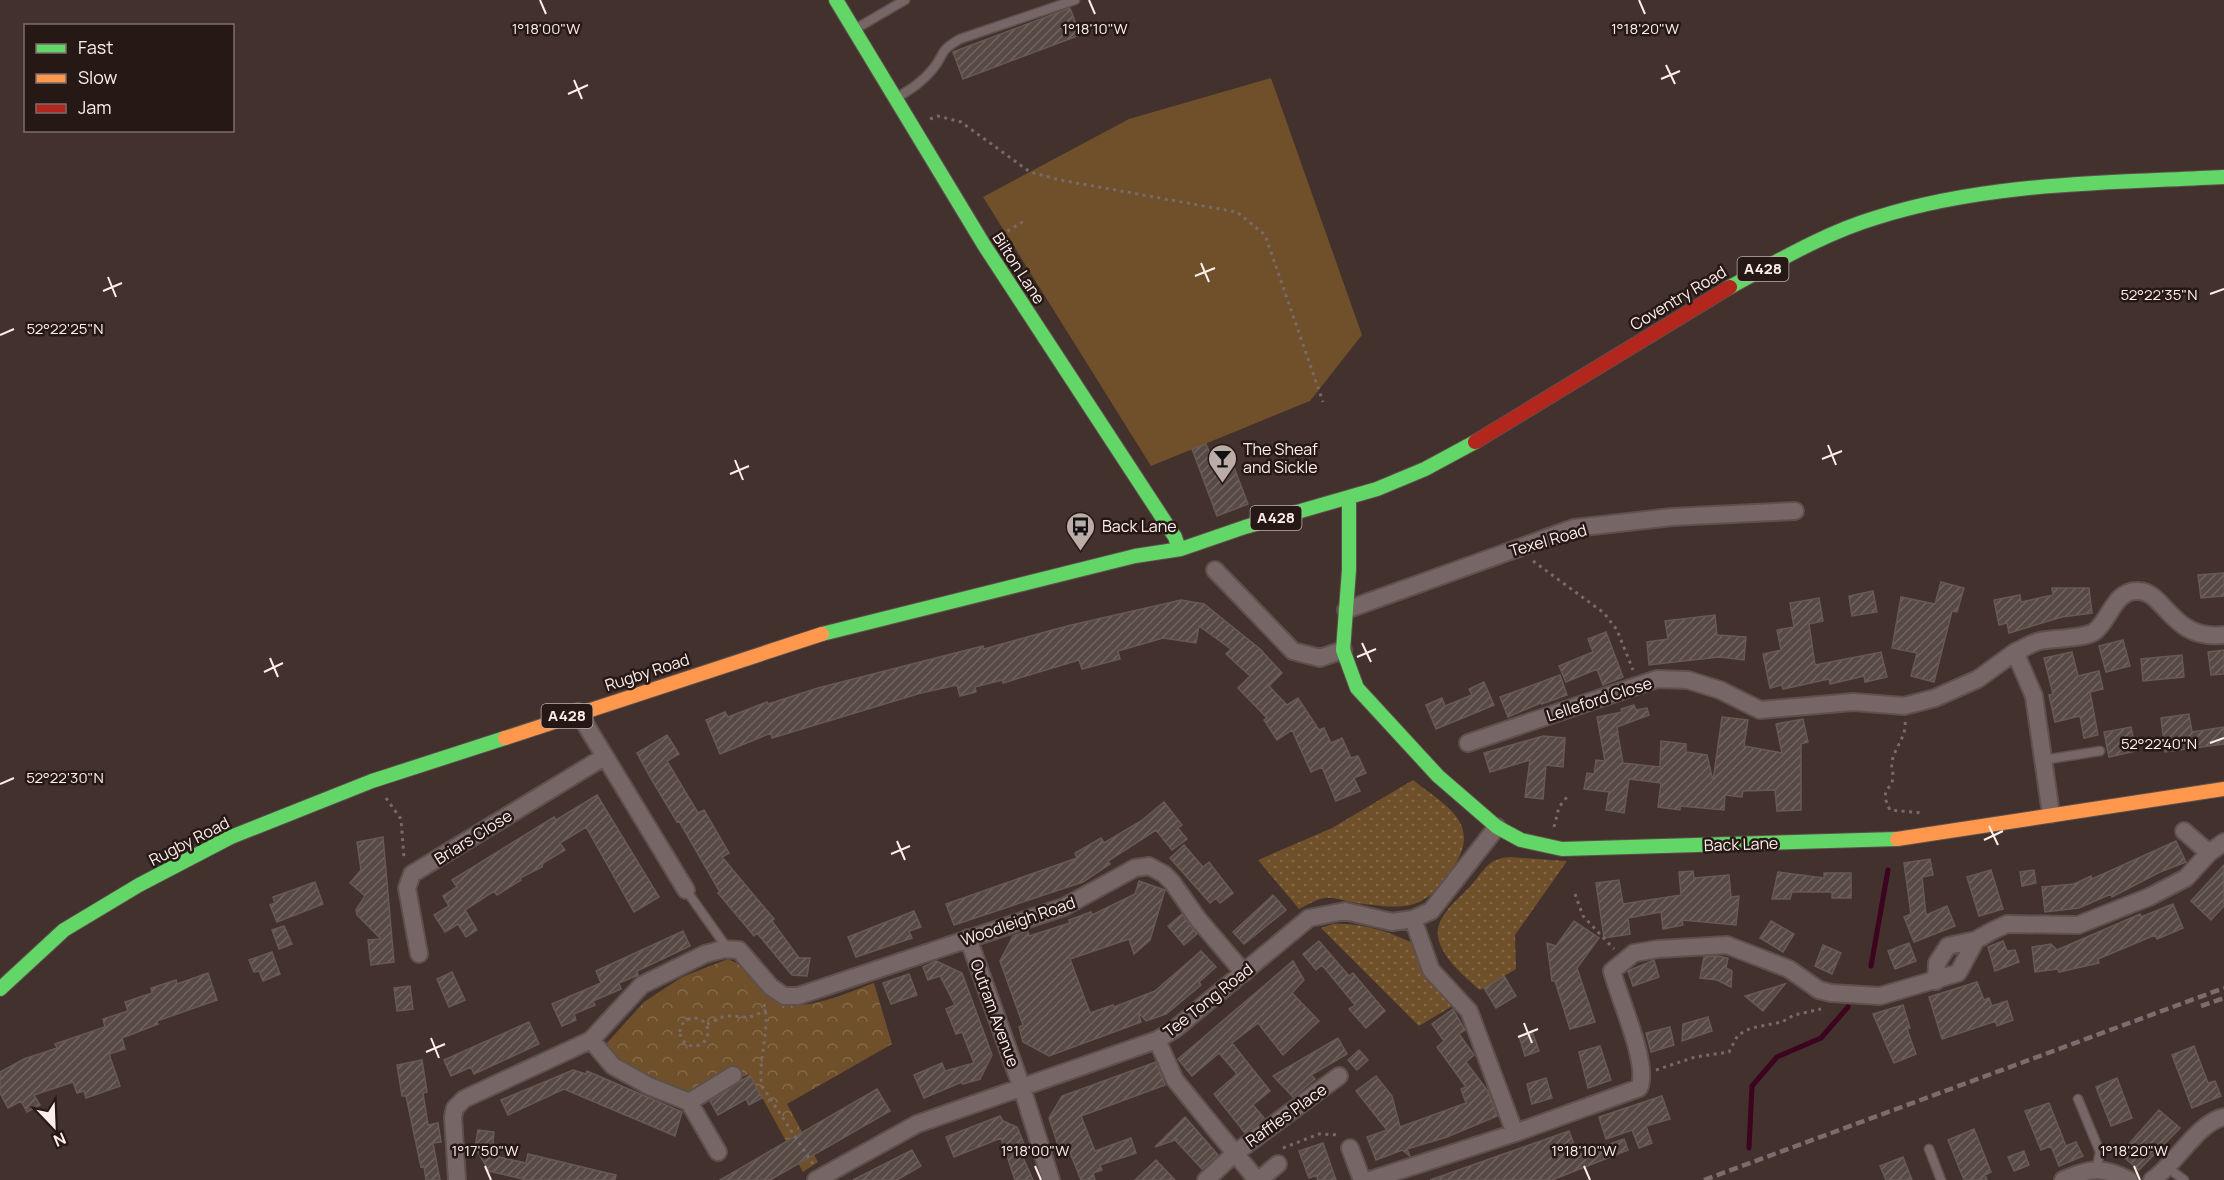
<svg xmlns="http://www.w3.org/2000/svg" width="2224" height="1180" viewBox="0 0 2224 1180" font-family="Manrope,sans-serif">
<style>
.grass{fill:url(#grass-dots)}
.park{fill:url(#park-crowns)}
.garden{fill:#6f502a}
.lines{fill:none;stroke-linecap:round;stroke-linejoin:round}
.stream{stroke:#3c041e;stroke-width:5}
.building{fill:url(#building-hatch);stroke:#675954;stroke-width:1.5}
.lane-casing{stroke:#5e504d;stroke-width:11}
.street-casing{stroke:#5e504d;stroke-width:20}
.fast-casing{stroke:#5e504d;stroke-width:16}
.slow-casing{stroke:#5e504d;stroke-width:16}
.jam-casing{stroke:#5e504d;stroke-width:16}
.path{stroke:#786a68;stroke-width:3;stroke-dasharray:3 4.5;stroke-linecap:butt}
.lane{stroke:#766766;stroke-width:8}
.street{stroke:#766766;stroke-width:16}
.fast{stroke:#63d668;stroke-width:14}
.slow{stroke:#ff974d;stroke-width:14}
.jam{stroke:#b3261e;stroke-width:14}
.rail{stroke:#7b6d6c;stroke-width:4.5;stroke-dasharray:9 4.5;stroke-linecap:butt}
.ticks{fill:none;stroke:#feeeea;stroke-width:2}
.labels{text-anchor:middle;stroke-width:5;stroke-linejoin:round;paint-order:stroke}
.shield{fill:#261915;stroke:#bdaeaa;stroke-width:1.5}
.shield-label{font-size:15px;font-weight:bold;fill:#feeeea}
.street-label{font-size:16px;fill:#feeeea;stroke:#261915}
.poi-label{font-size:16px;fill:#feeeea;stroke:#261915;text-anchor:start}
.ticks-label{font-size:15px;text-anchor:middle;fill:#feeeea;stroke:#261915;stroke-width:5;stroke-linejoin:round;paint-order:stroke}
</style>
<defs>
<pattern id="grass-dots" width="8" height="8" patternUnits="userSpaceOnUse" patternTransform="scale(1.5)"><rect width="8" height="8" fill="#6f502a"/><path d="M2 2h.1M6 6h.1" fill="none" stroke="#856a49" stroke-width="1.8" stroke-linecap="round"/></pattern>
<pattern id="park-crowns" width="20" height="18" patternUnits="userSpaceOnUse" patternTransform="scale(1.5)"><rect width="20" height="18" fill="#6f502a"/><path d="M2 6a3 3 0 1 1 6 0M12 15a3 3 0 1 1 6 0" fill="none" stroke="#856a49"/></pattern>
<pattern id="building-hatch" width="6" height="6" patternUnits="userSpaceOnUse" patternTransform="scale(1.5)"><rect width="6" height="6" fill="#574a45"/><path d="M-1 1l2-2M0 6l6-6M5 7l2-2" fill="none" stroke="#706460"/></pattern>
</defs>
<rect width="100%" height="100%" fill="#42312d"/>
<path class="grass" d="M1413 780C1441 803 1480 820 1457 861 1428 909 1412 911 1357 903 1348 902 1335 897 1325 898 1317 899 1307 905 1299 909L1258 860 1332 828Z
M1509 857 1567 861 1515 935 1516 969 1480 990C1463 975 1425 945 1442 918 1450 904 1463 895 1473 883 1485 869 1488 859 1509 857Z
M1333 924C1359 922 1387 931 1411 942 1419 969 1433 986 1454 1005L1419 1026 1321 928Z"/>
<path class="park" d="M728 959C752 969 753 977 769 995 791 1020 848 992 874 983L892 1044 787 1104 818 1162 803 1172 749 1074 742 1077 735 1066C721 1073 704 1087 689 1091 670 1095 611 1063 606 1044L644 1002 682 977Z"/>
<path class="garden" d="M1271 78 1362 335 1310 401 1151 466 983 197 1129 119Z"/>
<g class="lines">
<path class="stream" d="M1871 966 1888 870
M1749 1148 1752 1086 1777 1057 1821 1038 1848 1007"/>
</g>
<path class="building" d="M1070 8 1080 35 963 79 953 52Z
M1206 444 1214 463 1230 457 1248 504 1217 516 1192 449Z
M2224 573V596L2201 598 2198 575Z
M1941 582 1964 588 1957 612 1952 611 1934 682 1911 676 1917 653 1892 648 1901 597 1935 604Z
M2052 588H2089L2092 613 2062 617 2009 633 2007 623 1999 625 1994 600 2020 595 2021 602 2053 595Z
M1873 591 1877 612 1852 616 1849 596Z
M1819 598 1823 621 1809 624 1815 665 1881 652 1887 677 1865 682 1864 676 1830 684 1829 679 1783 689 1782 685 1770 688 1763 654 1781 650 1777 630 1794 627 1790 603Z
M1181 600 1204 604 1260 649 1282 673 1269 686 1287 705 1298 698 1319 730 1324 728 1331 743 1342 738 1351 758 1358 756 1366 773 1354 778 1360 791 1336 801 1322 767 1311 772 1292 730 1277 740 1264 720 1267 718 1238 688 1250 676 1226 654 1231 649 1199 626 1196 643 1163 638 1118 651 1120 659 1082 669 1079 660 1003 683 1002 680 975 687 976 692 960 696 957 685 921 693 772 738 771 733 720 754 706 720 725 712 728 717 767 702 768 704 818 688 983 646 984 649 1067 626Z
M1715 615 1717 635 1746 637 1744 660 1719 657 1649 665 1647 642 1668 639 1665 621Z
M1606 632 1623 677 1603 685 1597 669 1566 682 1559 666 1593 652 1588 639Z
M2123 640 2130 666 2106 672 2099 646Z
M2224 650V674L2211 675 2208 652Z
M2072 652 2078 676 2099 671 2103 689 2090 692 2098 735 2084 738 2080 716 2055 722 2049 695 2053 694 2044 658Z
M2182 655 2184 677 2143 681 2141 659Z
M1560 675 1567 695 1542 704 1543 702 1508 717 1500 697Z
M1484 682 1494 705 1436 729 1426 705 1442 698 1445 706 1472 695 1469 689Z
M1634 705 1636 710 1647 708 1649 715 1617 727 1618 733 1610 735H1618L1623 763 1660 767 1661 741 1686 744V752L1707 755 1713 781 1722 717 1748 720 1744 746 1782 753 1776 724 1803 719 1808 742 1801 744V810L1777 811 1775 790 1743 791 1742 797 1725 795 1724 810 1680 806V810L1658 807 1661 783 1629 779 1624 813 1606 810 1609 792 1584 789 1587 773 1594 774 1596 760 1605 761 1597 717 1622 712 1621 709Z
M2189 714 2192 732 2224 727V744L2165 752 2161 718Z
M2131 727 2136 751 2109 757 2104 732Z
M667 735 679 754 667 761 698 813 704 810 729 853 722 857 774 919 772 921 799 958H810L807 976 792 975 757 933 754 936 718 893 720 892 679 821 677 822 650 777 637 753Z
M1543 736 1565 738 1563 767 1546 765 1543 799 1525 797 1530 760 1490 772 1484 753Z
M597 795 659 897 634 912 586 827 560 843 565 850 543 863 542 867 520 878 521 880 497 895 494 891 465 910 477 930 466 937 458 924 445 932 434 915 449 906 443 896 457 887 452 880 554 817 556 820Z
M1164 802 1182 825 1178 828 1187 839 1172 850 1156 830 1108 861 1110 864 1083 882 954 925 946 904 1077 858 1075 853 1101 838 1104 843 1141 821Z
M383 837 394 962 371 965 368 940 381 939 357 915 356 910 365 896 350 883 361 870 357 842Z
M2176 841 2186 862 2160 872 2112 897 2111 894 2079 908 2045 912 2042 887 2074 884 2091 876 2092 879Z
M1184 845 1203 867 1209 862 1233 893 1220 903 1216 898 1210 903 1170 858Z
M1930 859 1933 875 1922 877 1926 915 1947 906 1955 926 1914 942 1904 917 1911 914 1904 863Z
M2224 865V906L2211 920 2191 901Z
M1991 870 2003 909 1979 916 1967 877Z
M2034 870 2036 883 2022 886 2020 872Z
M1693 871 1694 878 1729 875 1731 897 1739 896 1736 925 1682 920 1683 925 1663 929 1661 912 1628 918 1630 934 1604 938 1596 883 1619 880 1623 904 1681 895 1679 872Z
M1778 872 1824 878V873H1851V898H1832V892H1792L1790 899H1772Z
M1139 881 1165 890 1150 940 1134 954 1129 939 1070 959 1090 1013 1113 1005 1114 1007 1155 991 1201 951 1216 967 1199 982 1201 985 1166 1014 1146 1021 1138 1012 1141 1022 1049 1056 1023 1042 1019 1027 1023 1025 1000 961 1013 936 1028 931 1029 936 1070 923 1069 920 1091 912 1092 915 1135 894Z
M315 882 323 904 277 922 270 905 275 903 273 897Z
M1273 895 1286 910 1244 944 1233 932Z
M2173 904 2183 928 2157 939 2155 935 2098 959 2099 963 2059 972 2058 969 2035 972 2032 947 2051 944 2057 950 2140 914 2141 917Z
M914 911 921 927 909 931 912 938 856 957 848 937Z
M1182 914 1197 934 1184 945 1168 926Z
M1574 921 1599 938 1577 968 1595 1022 1570 1029 1555 981H1552L1547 943 1556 946Z
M1771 921 1794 934 1783 952 1760 938Z
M284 926 292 944 279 949 272 930Z
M683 931 690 946 637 971 638 975 619 983 621 989 593 1001 595 1005 574 1014 576 1020 562 1026 552 1004 601 983 596 971Z
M1319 941 1349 976 1353 973 1385 1011 1366 1028 1349 1009 1355 1005 1322 965 1316 970 1303 954Z
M2003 941 2007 951 2015 950 2019 962 1995 971 1988 947Z
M1909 943 1916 961 1895 969 1888 951Z
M1823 945 1841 953 1832 974 1815 966Z
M272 952 280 974 263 981 259 971 254 972 249 960Z
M1717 956 1728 958 1726 968 1732 971 1731 987 1717 980 1700 978 1704 957Z
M1654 960 1659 977 1633 986 1628 971Z
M936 961 962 973 992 1055 980 1079 963 1084 962 1082 924 1098 914 1075 942 1063 945 1071 974 1063 962 1032 956 1034 946 1009 955 1005 940 976 928 980 923 967Z
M1293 961 1304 980 1292 993 1319 1021 1283 1055 1258 1023 1232 1043 1270 1091 1253 1105 1264 1118 1245 1133 1214 1094 1237 1074 1219 1053 1192 1076 1178 1059Z
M452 972 465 1000 449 1007 437 979Z
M208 973 217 1000 157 1021 158 1024 122 1038 125 1049 109 1054 120 1086 86 1098 84 1091 77 1093 73 1082 34 1095 40 1105 27 1112 21 1101 8 1108 0 1093V1072L24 1059 57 1048 55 1044 105 1027 103 1019 128 1011 125 1002 152 993 151 988 176 980 177 984Z
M909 974 917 995 891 1004 883 983Z
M1504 976 1516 996 1496 1008 1484 988Z
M1977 982 1984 1000 1989 998 1992 1006 2007 1001 2013 1020 1997 1026 1996 1021 1942 1039 1929 997Z
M1785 984 1763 1011 1745 996Z
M410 986 413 1009 397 1011 394 988Z
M1903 1005 1910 1028 1907 1029 1916 1054 1894 1063 1873 1014Z
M1453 1009 1465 1030 1459 1034 1474 1055 1466 1062 1488 1091 1497 1116 1447 1137 1407 1149 1410 1156 1402 1150 1376 1160 1367 1137 1387 1130 1356 1091 1376 1076 1392 1096 1400 1127 1466 1103 1461 1089 1466 1087 1437 1047 1444 1041 1432 1024Z
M1708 1017 1712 1031 1682 1041 1683 1024Z
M529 1022 539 1044 474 1074 471 1067 451 1076 444 1060Z
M1670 1027 1674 1045 1651 1052 1646 1033Z
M1532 1031 1539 1051 1525 1056 1519 1036Z
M1338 1038 1347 1054 1311 1075 1315 1079 1293 1097 1273 1076Z
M1600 1046 1611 1080 1588 1088 1579 1052Z
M2194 1046 2208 1083 2215 1081 2221 1096 2192 1108 2172 1055Z
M1359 1050 1368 1060 1357 1070 1348 1060Z
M422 1060 427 1092 423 1093 428 1125 438 1123 441 1142 433 1143 440 1180H426L424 1166 421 1167 406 1096H402L397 1065Z
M1156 1062 1165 1085 1081 1116 1095 1151 1131 1138 1136 1153 1100 1165 1102 1170 1093 1173 1095 1180H1081L1067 1145 1059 1148 1049 1118 1062 1096Z
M573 1070 586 1074 587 1071 682 1112 675 1136 564 1089 508 1115 501 1100Z
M750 1075 762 1098 749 1105 746 1099 718 1115 710 1101Z
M1546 1078 1552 1098 1532 1104 1527 1084Z
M2117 1078 2132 1118 2111 1126 2096 1087Z
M877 1089 890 1111 770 1180H720Z
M1662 1096 1670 1119 1646 1126 1652 1143 1639 1148 1632 1130 1606 1139 1599 1117Z
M2049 1103 2066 1146 2076 1142 2083 1156 2059 1166 2051 1146 2041 1150 2025 1111Z
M2159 1110 2180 1128 2139 1170 2120 1154Z
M1000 1116 1003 1121 1017 1127 1025 1146 1019 1148 1033 1180H1015L1001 1138 954 1157 946 1137Z
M1185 1117 1218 1155 1202 1169 1176 1141 1178 1139 1155 1147Z
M1974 1129 1991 1172 1985 1175 1987 1180H1964L1948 1140Z
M478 1130 494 1132 493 1142 499 1157 526 1163 528 1154 616 1175 615 1180H527L489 1171 475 1147Z
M1569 1131 1578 1155 1624 1139 1628 1150 1552 1180H1430Z
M1323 1143 1336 1180H1318L1316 1175 1309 1178 1299 1151Z
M912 1150 921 1166 897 1180H853Z
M2024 1151 2029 1165 2014 1171 2008 1157Z
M1903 1157 1912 1180H1886L1880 1166Z
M1156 1160 1175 1180H1135Z"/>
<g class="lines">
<defs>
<path id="lane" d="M857 28 905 0
M898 97C911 89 922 82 932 70 946 54 937 52 960 39L1075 0
M2043 760 2100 751
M686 890 727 948
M2078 1099 2100 1152 2096 1170
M1929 1149 1941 1180
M2168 1168 2184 1180"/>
<path id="street" d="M1215 570 1293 651 1320 658 1343 650
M1346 610 1574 528 1672 517 1795 511
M2015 652C2023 649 2031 643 2040 641 2055 638 2082 639 2094 632 2110 621 2114 589 2139 591 2165 592 2172 641 2224 635
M578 712 686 890
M1468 743 1657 679 1688 680 1720 690 1760 710 1853 702 1904 706 1935 698 1978 679 2015 652 2034 696 2051 814
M2184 831 2209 853
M1413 919 1431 970 1469 1011 1515 1133
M968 938 1022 1088 1051 1180
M419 954 407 888 412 874 604 757
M1936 981 1937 963 1948 946 1976 940
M591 1040 613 1066 649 1086 689 1102 718 1152
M1157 1040 1175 1080 1257 1180
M689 1102 733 1075
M1350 1148 1362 1180
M457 1180 453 1117 455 1108 464 1099 591 1040 642 985 705 954 724 949 739 950 771 987 784 996H798L1064 907 1135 868 1149 866 1164 874 1172 882 1198 919 1244 973
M816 1180 917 1124 1157 1040 1175 1029 1309 918 1345 911 1392 922 1413 919 1431 911 1497 827
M1206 1180 1234 1154 1339 1076
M1259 1180 1278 1164
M1370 1180 1515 1133 1639 1088C1650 1066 1619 998 1612 971L1634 953 1658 949 1727 945 1789 969 1819 990 1831 993 1880 996 1958 973 1976 940 1992 931 2007 924 2078 925 2149 897 2186 878 2209 853 2224 842
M2063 1180C2090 1168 2102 1166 2129 1180
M2152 1180C2176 1164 2198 1122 2224 1117"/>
<path id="fast" d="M836 0 984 245 1175 537 1179 549
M1730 287C1776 262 1825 233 1875 218 1987 182 2108 183 2224 177
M1349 500V570L1343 650 1357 688 1438 776 1497 827 1521 840 1562 849 1897 839
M822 634 1135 556 1181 549 1245 527 1377 489 1425 469 1475 442
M0 989 64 930 139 885 231 837 372 781 505 738"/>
<path id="slow" d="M505 738 822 634
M1897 839 2224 789"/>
<path id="jam" d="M1475 442 1730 287"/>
</defs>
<use href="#lane" class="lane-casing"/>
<use href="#street" class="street-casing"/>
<use href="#fast" class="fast-casing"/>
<use href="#slow" class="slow-casing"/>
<use href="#jam" class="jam-casing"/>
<path class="path" d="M930 119 938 116 961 122 1030 172 1060 180 1237 212 1265 235 1323 402
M1001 235 1024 221
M1533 561 1604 613 1617 630 1633 670
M1905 722C1907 736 1894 748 1892 762 1891 767 1893 771 1893 776 1893 791 1878 787 1890 810L1922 813
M386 798 401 819 404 858
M1554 827 1559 807 1567 797
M1575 894 1583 916 1614 949
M764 1004C771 1031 757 1059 762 1086L813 1164
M680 1032a14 14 0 1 1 28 0a14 14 0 1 1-28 0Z
M707 1024C713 1022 723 1015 730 1016 750 1017 746 1020 766 1010
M1656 1070 1695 1057 1729 1052 1738 1035 1751 1028 1782 1022 1794 1015 1821 1009
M1283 1148 1319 1134 1339 1135"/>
<use href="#lane" class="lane"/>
<use href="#street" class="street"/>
<use href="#fast" class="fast"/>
<use href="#slow" class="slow"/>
<use href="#jam" class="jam"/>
<path class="rail" d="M2201 1006 2224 998
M1704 1180 2224 988"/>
</g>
<path class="ticks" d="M540 0 546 14M1089 0 1095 14M1639 0 1645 14M1666 65 1675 84M1661 79 1680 71M574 80 582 99M568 94 588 85M1201 263 1209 282M1195 276 1215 268M108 277 116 297M103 291 122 283M2210 294 2224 289M0 335 14 329M1828 445 1836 465M1822 459 1842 451M735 460 743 480M730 474 749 466M1362 643 1371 662M1357 657 1376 649M270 658 278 677M264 672 283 663M2210 743 2224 738M0 784 14 778M1989 826 1998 845M1984 840 2003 831M897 841 905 860M891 854 910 846M1524 1023 1532 1043M1518 1037 1538 1029M431 1038 439 1058M426 1052 445 1044M485 1166 491 1180M1035 1166 1041 1180M1584 1166 1590 1180M2134 1166 2140 1180"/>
<defs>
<symbol id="bar-pin" viewBox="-11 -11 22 30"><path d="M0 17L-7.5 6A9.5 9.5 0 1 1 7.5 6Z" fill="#bcaca8" stroke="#261915"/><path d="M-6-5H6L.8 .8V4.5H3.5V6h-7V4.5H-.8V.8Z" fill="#111"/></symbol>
<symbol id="bus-pin" viewBox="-11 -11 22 30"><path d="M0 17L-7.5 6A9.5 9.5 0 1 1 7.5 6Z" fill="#bcaca8" stroke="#261915"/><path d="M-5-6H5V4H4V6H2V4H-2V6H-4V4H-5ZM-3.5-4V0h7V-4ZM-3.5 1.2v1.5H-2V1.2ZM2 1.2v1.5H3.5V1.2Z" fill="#111"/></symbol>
</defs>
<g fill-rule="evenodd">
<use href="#bar-pin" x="1206" y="442" width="33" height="45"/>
<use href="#bus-pin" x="1064" y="510" width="33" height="45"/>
</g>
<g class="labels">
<g class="shield">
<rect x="1737.5" y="257" width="51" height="24" rx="4.5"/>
<rect x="1250.5" y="506" width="51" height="24" rx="4.5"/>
<rect x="541.5" y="704" width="51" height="24" rx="4.5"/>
</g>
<g class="shield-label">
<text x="1763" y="274">A428</text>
<text x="1276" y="523">A428</text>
<text x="567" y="721">A428</text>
</g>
<g class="street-label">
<text transform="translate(1019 268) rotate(57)" y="6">Bilton Lane</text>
<text transform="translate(1678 298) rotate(-31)" y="6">Coventry Road</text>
<text transform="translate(1548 540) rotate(-16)" y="6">Texel Road</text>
<text transform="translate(647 672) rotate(-18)" y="6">Rugby Road</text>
<text transform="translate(1599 699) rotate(-18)" y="6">Lelleford Close</text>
<text transform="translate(473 837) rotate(-32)" y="6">Briars Close</text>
<text transform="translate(189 841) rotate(-27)" y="6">Rugby Road</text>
<text transform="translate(1741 844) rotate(-2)" y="6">Back Lane</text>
<text transform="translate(1018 921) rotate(-19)" y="6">Woodleigh Road</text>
<text transform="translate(1208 1000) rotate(-38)" y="6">Tee Tong Road</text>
<text transform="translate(995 1013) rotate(70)" y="6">Outram Avenue</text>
<text transform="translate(1286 1115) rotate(-36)" y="6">Raffles Place</text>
</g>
<g class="poi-label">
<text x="1243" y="455">The Sheaf<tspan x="1243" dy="18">and Sickle</tspan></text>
<text x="1102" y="532">Back Lane</text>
</g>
</g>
<g class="ticks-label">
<text x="546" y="34">1°18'00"W</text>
<text x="1095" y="34">1°18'10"W</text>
<text x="1645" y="34">1°18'20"W</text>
<text x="2159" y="300">52°22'35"N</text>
<text x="65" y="334">52°22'25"N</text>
<text x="2159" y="749">52°22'40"N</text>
<text x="65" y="783">52°22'30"N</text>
<text x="485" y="1156">1°17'50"W</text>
<text x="1035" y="1156">1°18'00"W</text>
<text x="1584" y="1156">1°18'10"W</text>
<text x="2134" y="1156">1°18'20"W</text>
</g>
<rect x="24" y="24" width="210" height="108" fill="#261915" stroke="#7c6e6a" stroke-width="1.5"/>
<rect x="36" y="44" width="30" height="9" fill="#63d668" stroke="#7c6e6a" stroke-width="1.5"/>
<text x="78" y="54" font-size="18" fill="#feeeea">Fast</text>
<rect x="36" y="74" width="30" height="9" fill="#ff974d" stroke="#7c6e6a" stroke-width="1.5"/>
<text x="78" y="84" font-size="18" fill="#feeeea">Slow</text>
<rect x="36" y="104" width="30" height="9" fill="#b3261e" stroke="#7c6e6a" stroke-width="1.5"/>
<text x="78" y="114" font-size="18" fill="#feeeea">Jam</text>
<g transform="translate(54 1126) rotate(157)" stroke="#261915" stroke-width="4.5" paint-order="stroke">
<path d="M0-4.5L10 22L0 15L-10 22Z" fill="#feeeea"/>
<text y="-9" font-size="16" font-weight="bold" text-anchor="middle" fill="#feeeea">N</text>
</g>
</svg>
